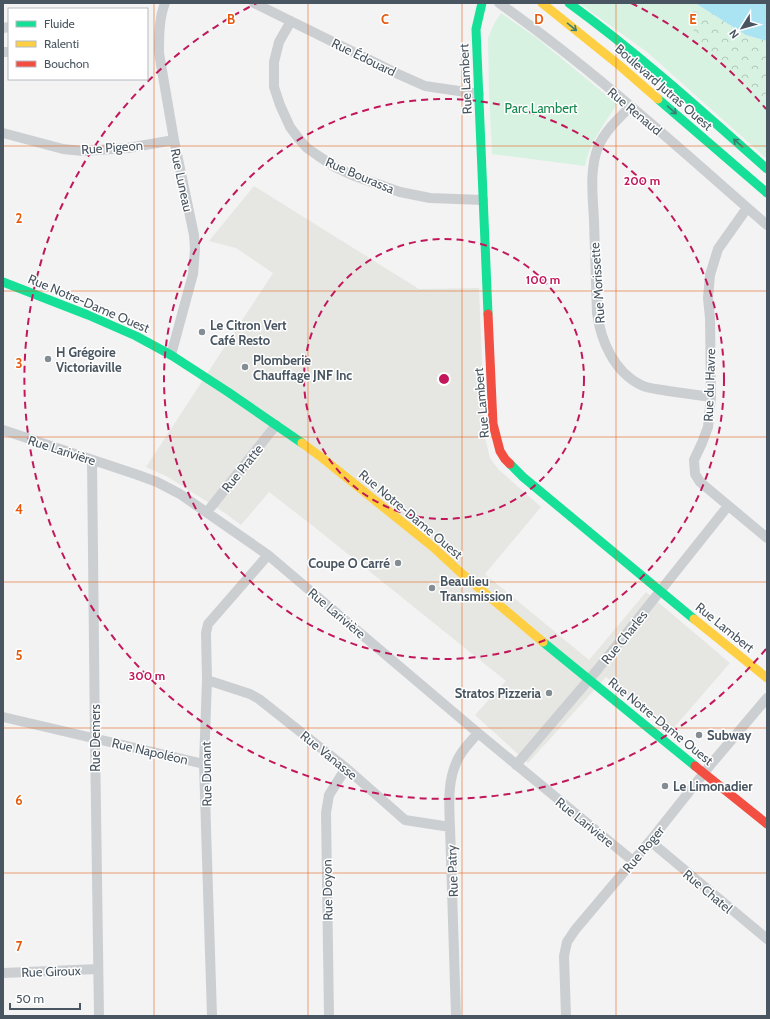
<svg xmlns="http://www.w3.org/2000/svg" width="770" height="1019" viewBox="0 0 770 1019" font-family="Cabin,sans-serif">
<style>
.commercial{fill:#e6e6e2}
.green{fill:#d7f2e1}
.forest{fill:url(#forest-crowns)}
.water{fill:#aae4f2}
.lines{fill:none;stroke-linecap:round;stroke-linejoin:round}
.street{stroke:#cccfd2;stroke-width:10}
.fast{stroke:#16e098;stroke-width:9}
.slow{stroke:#ffcf43;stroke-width:9}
.jam{stroke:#f24e42;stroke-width:9}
.oneway{stroke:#3a7f72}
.grid{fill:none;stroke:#e8590c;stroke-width:1;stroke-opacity:0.55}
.ring{fill:none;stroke:#c2185b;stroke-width:2;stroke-dasharray:7 5}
.poi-dot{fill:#848d94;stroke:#fff;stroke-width:1.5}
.labels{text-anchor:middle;stroke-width:3;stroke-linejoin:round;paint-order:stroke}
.street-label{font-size:13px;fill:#495661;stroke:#fff}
.park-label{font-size:13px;fill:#13884c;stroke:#fff}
.poi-label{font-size:13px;font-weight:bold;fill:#495661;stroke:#fff;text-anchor:start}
.grid-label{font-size:13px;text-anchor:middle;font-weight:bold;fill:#e8590c;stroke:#fff;stroke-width:3;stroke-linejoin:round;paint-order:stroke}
.centre{fill:#c2185b;stroke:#fff;stroke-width:2}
.ring-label{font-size:12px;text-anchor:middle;font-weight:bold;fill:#c2185b;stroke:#fff;stroke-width:3;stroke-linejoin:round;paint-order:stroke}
</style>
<defs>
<pattern id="forest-crowns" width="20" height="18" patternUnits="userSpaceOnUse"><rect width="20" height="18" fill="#d7f2e1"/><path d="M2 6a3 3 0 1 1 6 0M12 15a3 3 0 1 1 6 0" fill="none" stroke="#b0c7ba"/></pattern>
</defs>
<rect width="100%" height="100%" fill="#f3f3f3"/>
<path class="commercial" d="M254 186 419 289 479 288 485 438 490 458 498 469 541 507 485 574 589 660 646 592 730 663 671 731 606 677 528 763 475 715 506 681 313 526 269 492 241 525 225 513 168 477 146 467 273 273 236 248 209 241Z"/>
<path class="green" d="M579 3H690L692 27 705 54 767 100V159L647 52Z
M501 13 538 39 617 104C605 123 589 143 585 166L492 154 489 91 488 38 494 24Z"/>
<path class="forest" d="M690 3H695L746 35 767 41V100L705 54 692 27Z"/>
<path class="water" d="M695 3H767V41L746 35Z"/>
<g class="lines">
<path class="street" d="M165 3C159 18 159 36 159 53L174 140 194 235 195 249 193 274 171 355
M254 3 398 74 425 86 479 94
M499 3C594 70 680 149 767 225
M291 21 279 42 274 62V87L280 105 290 127 299 139 307 148 317 155 335 167 352 175 400 192 430 198 483 200
M3 28 9 27
M3 52H9
M630 107C618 119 605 131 598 147 589 171 593 197 594 221 595 252 596 282 597 313 601 341 614 372 641 385 649 389 659 389 668 391 682 393 697 395 711 397
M3 133 63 149 83 151 128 148 174 140
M747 208 718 249 710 275 708 298 710 318 711 397 708 427 702 443 694 460 695 474 700 482 767 538
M3 430 138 475 157 482 180 494 268 555 478 733 633 861
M92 460 95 739 99 1016
M207 512 276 425
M207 680 250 694 259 699 346 768 405 820 450 827
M3 717 204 764
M516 765 598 669 728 506
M650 841 767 939
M3 973 98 969
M212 1016 204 764 207 680 206 633 208 624 268 555
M329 1016 326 813 329 795 346 768
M456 1016 450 827C449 803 447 779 459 757 463 749 471 741 478 733
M566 1016 564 956 567 942 575 930 650 841 712 763 767 698"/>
<path class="fast" d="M482 3 476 29 488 314
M569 3C639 54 703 112 767 169
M658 99 767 193
M3 282 88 315 136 336 171 355 228 392 302 443
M510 464 523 477 694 619
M543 642 695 766"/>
<path class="slow" d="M542 3 619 65 658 99
M302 443 321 457 433 547 460 572 543 642
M694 619 767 678"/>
<path class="jam" d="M488 314 493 424 500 451 505 459 510 464
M695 766 767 824"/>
</g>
<defs><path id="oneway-shaft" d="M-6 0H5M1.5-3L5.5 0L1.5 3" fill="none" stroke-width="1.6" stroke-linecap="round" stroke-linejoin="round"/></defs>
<g class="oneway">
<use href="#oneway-shaft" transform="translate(572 27) rotate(39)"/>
<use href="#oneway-shaft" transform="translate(672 110) rotate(41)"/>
<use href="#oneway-shaft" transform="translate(738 143) rotate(-139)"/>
</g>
<path class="grid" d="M154 3V1016M308 3V1016M462 3V1016M616 3V1016M3 146H767M3 291H767M3 437H767M3 582H767M3 728H767M3 873H767"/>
<g class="ring">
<circle cx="444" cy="379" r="140"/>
<circle cx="444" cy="379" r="280"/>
<path d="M766 649A420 420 0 1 1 257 3M631 3A420 420 0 0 1 766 109"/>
</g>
<g class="poi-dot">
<circle cx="202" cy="332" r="4"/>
<circle cx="48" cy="359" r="4"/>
<circle cx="245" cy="367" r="4"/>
<circle cx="398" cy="563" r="4"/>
<circle cx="432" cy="588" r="4"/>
<circle cx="549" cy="693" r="4"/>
<circle cx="699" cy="735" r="4"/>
<circle cx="665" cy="786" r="4"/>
</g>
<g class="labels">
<g class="street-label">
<text transform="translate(364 57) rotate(26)" y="5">Rue Édouard</text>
<text transform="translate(465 79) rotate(-93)" y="5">Rue Lambert</text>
<text transform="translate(664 87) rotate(41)" y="5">Boulevard Jutras Ouest</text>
<text transform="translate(635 111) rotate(40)" y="5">Rue Renaud</text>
<text transform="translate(112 147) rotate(-4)" y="5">Rue Pigeon</text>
<text transform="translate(360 175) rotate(23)" y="5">Rue Bourassa</text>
<text transform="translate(182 180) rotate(78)" y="5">Rue Luneau</text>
<text transform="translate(597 283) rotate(-94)" y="5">Rue Morissette</text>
<text transform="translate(89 303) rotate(23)" y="5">Rue Notre-Dame Ouest</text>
<text transform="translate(709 385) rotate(-88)" y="5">Rue du Havre</text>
<text transform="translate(481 403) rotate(-95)" y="5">Rue Lambert</text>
<text transform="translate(62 450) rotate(18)" y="5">Rue Larivière</text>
<text transform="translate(242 468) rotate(-51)" y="5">Rue Pratte</text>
<text transform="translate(411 514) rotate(40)" y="5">Rue Notre-Dame Ouest</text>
<text transform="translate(337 613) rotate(40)" y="5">Rue Larivière</text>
<text transform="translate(725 627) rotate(39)" y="5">Rue Lambert</text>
<text transform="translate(624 637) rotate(-51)" y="5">Rue Charles</text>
<text transform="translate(661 721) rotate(39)" y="5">Rue Notre-Dame Ouest</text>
<text transform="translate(95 738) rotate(-90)" y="5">Rue Demers</text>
<text transform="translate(150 751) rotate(13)" y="5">Rue Napoléon</text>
<text transform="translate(329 755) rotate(39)" y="5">Rue Vanasse</text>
<text transform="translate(206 774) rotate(-91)" y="5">Rue Dunant</text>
<text transform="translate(585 822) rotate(39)" y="5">Rue Larivière</text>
<text transform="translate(643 849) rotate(-50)" y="5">Rue Roger</text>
<text transform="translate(452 871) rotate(-92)" y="5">Rue Patry</text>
<text transform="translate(327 890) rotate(-91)" y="5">Rue Doyon</text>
<text transform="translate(708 891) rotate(40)" y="5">Rue Chatel</text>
<text transform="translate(51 971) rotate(-2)" y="5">Rue Giroux</text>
</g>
<g class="park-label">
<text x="541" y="113">Parc Lambert</text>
</g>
<g class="poi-label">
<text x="210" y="330">Le Citron Vert<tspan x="210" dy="15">Café Resto</tspan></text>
<text x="56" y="357">H Grégoire<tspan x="56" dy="15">Victoriaville</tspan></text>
<text x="253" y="365">Plomberie<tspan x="253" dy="15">Chauffage JNF Inc</tspan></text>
<text x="390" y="568" text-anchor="end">Coupe O Carré</text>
<text x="440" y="586">Beaulieu<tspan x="440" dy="15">Transmission</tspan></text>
<text x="541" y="698" text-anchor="end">Stratos Pizzeria</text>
<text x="707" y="740">Subway</text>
<text x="673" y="791">Le Limonadier</text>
</g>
</g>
<g class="grid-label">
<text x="231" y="24">B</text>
<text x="385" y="24">C</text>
<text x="539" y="24">D</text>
<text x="693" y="24">E</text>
<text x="19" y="223">2</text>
<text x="19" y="368">3</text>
<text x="19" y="514">4</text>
<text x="19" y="660">5</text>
<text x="19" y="805">6</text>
<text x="19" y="951">7</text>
</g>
<circle cx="444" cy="379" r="6" class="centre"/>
<g class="ring-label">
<text x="642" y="185">200 m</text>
<text x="543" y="284">100 m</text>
<text x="147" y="680">300 m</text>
</g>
<rect width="770" height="1019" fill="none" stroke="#495661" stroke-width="8"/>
<rect x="8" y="8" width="140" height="72" fill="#ffffff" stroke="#b6bbc0"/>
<rect x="16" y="21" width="20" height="6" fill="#16e098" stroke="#b6bbc0"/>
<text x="44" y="28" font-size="12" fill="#495661">Fluide</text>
<rect x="16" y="41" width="20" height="6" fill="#ffcf43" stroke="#b6bbc0"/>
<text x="44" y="48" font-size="12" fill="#495661">Ralenti</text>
<rect x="16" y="61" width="20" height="6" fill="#f24e42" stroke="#b6bbc0"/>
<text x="44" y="68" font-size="12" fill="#495661">Bouchon</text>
<g transform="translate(742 28) rotate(233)" stroke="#ffffff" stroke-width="3" paint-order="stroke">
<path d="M0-3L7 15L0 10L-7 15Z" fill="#495661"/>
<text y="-6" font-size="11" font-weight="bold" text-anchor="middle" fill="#495661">N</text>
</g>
<path d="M10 1003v6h70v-6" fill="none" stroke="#495661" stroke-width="2"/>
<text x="16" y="1003" font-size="12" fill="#495661" stroke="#ffffff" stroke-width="3" paint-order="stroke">50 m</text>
</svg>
